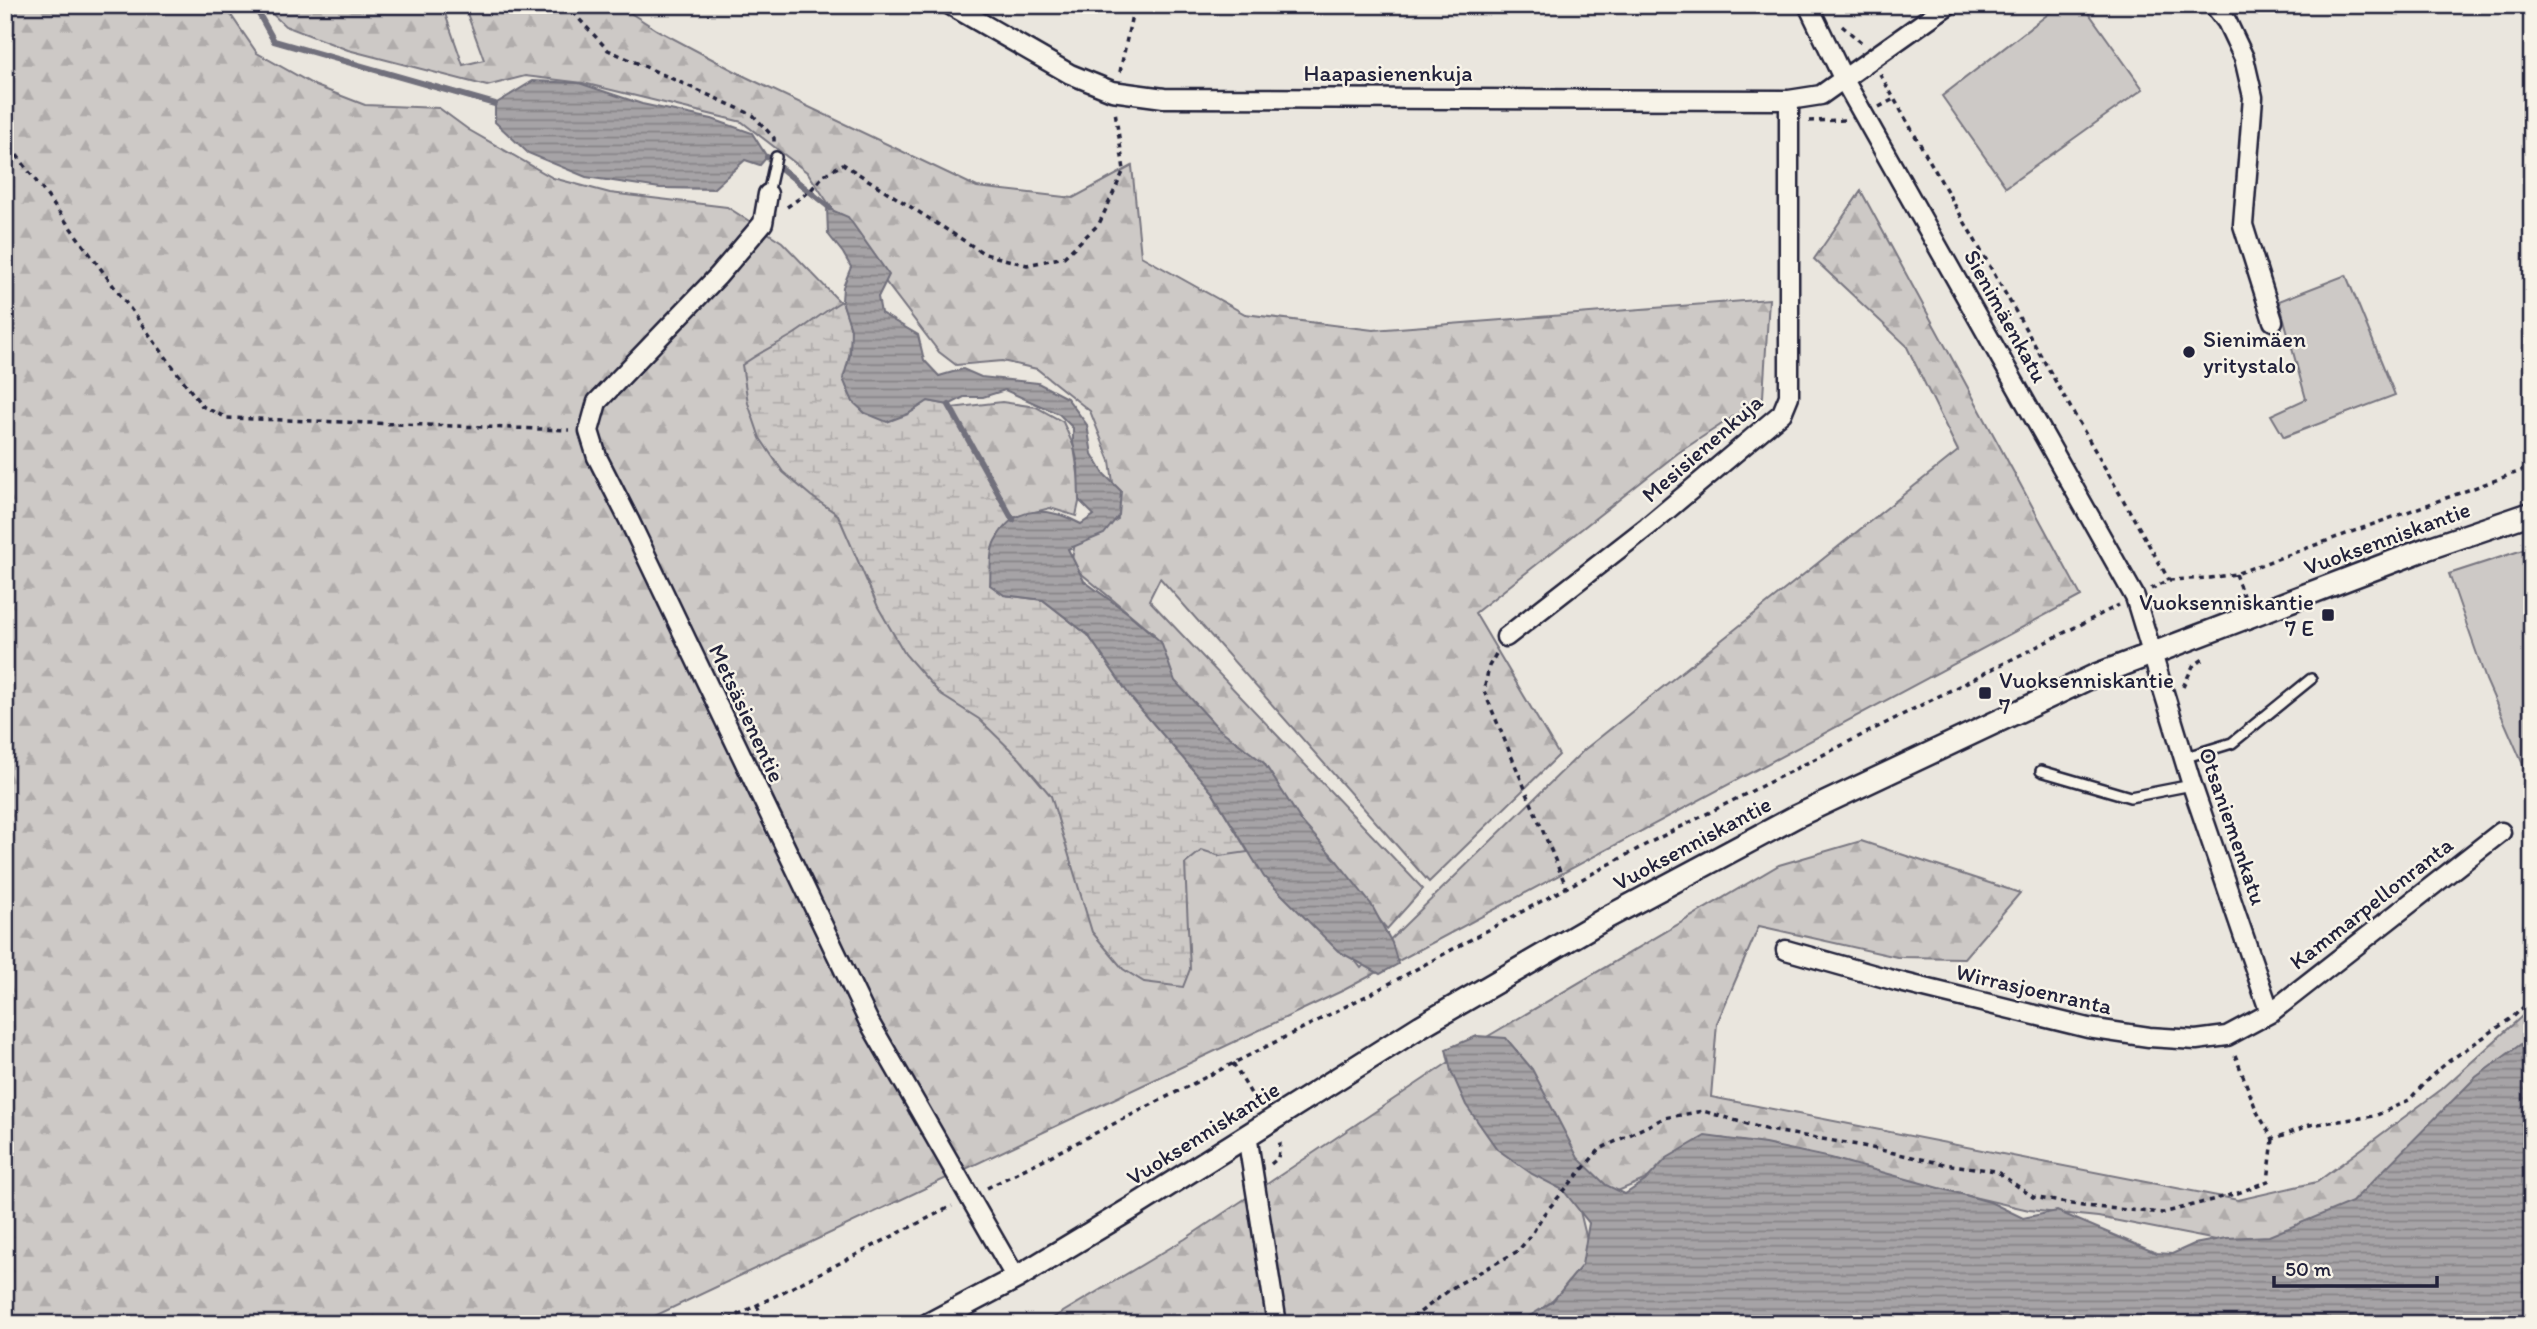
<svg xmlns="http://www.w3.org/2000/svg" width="2537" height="1329" viewBox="0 0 2537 1329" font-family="Itim,sans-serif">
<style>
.green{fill:#cdc9c6;stroke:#787680;stroke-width:2}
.forest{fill:url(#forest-firs);stroke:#787680;stroke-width:2}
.wetland{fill:url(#wetland-marsh);stroke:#787680;stroke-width:2}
.water{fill:url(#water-rules);stroke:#716f7b;stroke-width:2}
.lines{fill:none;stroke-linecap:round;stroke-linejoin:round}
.stream{stroke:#716f7b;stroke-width:6}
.service-casing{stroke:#22223b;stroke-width:14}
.minor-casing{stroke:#22223b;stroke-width:23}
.tertiary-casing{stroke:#22223b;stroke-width:26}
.path{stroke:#22223b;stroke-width:3.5;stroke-dasharray:5 5;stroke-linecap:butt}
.service{stroke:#f7f3e8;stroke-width:9}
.minor{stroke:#f7f3e8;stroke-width:18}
.tertiary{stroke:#f7f3e8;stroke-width:21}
.poi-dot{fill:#22223b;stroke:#f7f3e8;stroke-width:2.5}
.labels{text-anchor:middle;stroke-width:5;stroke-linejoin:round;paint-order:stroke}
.street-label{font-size:23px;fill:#22223b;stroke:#f7f3e8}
.poi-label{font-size:23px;fill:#22223b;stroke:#f7f3e8;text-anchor:start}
</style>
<defs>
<pattern id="forest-firs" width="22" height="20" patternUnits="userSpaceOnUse" patternTransform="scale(1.75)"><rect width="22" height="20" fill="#cdc9c6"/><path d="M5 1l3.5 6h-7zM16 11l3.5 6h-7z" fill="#b0acab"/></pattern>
<pattern id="wetland-marsh" width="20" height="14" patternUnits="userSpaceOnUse" patternTransform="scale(1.75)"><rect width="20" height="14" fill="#cdc9c6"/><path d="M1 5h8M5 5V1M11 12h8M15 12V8" fill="none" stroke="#b0acab"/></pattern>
<pattern id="water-rules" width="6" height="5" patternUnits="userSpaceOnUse" patternTransform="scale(1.75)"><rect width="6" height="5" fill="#a6a3a6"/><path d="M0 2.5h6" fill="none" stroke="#878488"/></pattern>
</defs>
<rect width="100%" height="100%" fill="#eae6de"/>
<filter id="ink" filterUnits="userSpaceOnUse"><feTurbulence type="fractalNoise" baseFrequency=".0143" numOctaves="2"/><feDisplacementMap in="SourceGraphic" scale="14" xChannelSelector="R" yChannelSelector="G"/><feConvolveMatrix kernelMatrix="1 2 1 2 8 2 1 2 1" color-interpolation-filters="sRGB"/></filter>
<g filter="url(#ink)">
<path class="green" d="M2060 5H2083L2143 89 2006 187 1942 96Z
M2346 275 2395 395 2284 437 2271 415 2306 399 2279 301Z
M2532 547V785L2486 680 2449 574Z"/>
<path class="forest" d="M5 5H224L257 53 316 86 365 105 439 108 469 130 553 178 610 193 727 207 782 242 943 409 1002 402 1036 407 1063 422 1074 447 1081 493 1076 516 1050 508 1007 519 1361 968 1584 750 1958 451 1906 345 1814 259 1861 191 2081 596 1344 990 638 1324H5Z
M263 5H442L463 65 484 60 464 5H618L657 30 746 77 977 187 1073 198 1132 166 1141 256 1245 314 1373 330 1769 299 1763 397 1678 453 1475 613 1559 755 1429 882 1160 578 1149 600 1423 889 1387 929 1287 808 1199 726 1158 655 1154 634 1071 565 1075 543 1118 519 1110 461 1090 411 1037 369 1002 361 956 365 939 352 849 234 808 173 742 122 583 83 525 76 487 86 348 50 285 26Z
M1861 841 2020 893 1964 958 1897 957 1759 926 1717 1023 1711 1097 2238 1200 2317 1182 2442 1089 2532 1007V1071L2435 1153 2320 1224 2252 1247 2098 1217 2029 1210 1721 1138 1644 1180 1579 1207 1594 1269 1522 1324H1043L1185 1239 1485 1038 1779 865Z"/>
<path class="wetland" d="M842 301C845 311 851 322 851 333 852 371 831 381 865 413L908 414 928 401 949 405 1013 520 1006 526 1004 595 1043 600 1088 635 1132 699 1212 792 1248 852 1220 856 1202 850 1185 864 1190 969 1183 987 1144 982 1123 969 1092 932 1051 796 1020 759 979 719 941 695 905 654 878 607 838 515 811 496 783 472 760 438 748 403 742 365C758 353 774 346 791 336 809 325 824 311 842 301Z"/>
<path class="water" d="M533 81 579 83 642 104 712 119 752 133 767 157 760 165 745 160 713 189 660 188 586 177 528 153 495 122V104Z
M827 208 848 217 889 275 878 297 881 313 918 335 924 360 939 376 963 369 981 377 1038 383 1067 398 1087 425 1092 454 1104 474 1121 491 1119 515 1104 534 1068 549 1084 581 1128 613 1161 642 1175 681 1218 728 1264 763 1302 822 1336 860 1371 904 1392 943 1398 964 1380 974 1338 951 1264 877 1212 792 1132 699 1088 635 1043 600 1004 595 990 585C991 572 989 552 995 541 1015 503 1049 507 1081 524L1094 515 1079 500 1078 464 1073 443V428L1059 414 1005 390 983 397H964L949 405 928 401 908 414 887 422 865 413 853 402 843 379 850 355 851 329 842 301 843 287 851 267 843 253 828 234Z
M1477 1036 1506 1038 1532 1069 1578 1158 1606 1185 1625 1194 1645 1181 1667 1158 1705 1136 1765 1144 1831 1158 1990 1202 2023 1218 2057 1211 2156 1253 2172 1254 2194 1244 2226 1238 2269 1236 2352 1202 2476 1077 2532 1036V1324H1517L1552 1302 1582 1265 1589 1223 1563 1190 1532 1174 1497 1149 1466 1105 1451 1071 1446 1049Z"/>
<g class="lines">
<path class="stream" d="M254 5 274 41 495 104
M767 157 830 208
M949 405 1013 520"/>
<defs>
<path id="service" d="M768 194 776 157
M2183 758 2232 743 2311 679
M2041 771 2130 797 2192 785"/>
<path id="minor" d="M950 5 1070 74 1112 91 1164 98 1789 100 1821 95 1948 5
M1808 5 1844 80 2135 597 2192 785 2270 1013
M2214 5 2227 22 2244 58 2253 97 2243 225 2273 321
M768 194 763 223 718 276 597 402 589 431 597 457 629 520 868 1020 1016 1278
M1506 637 1647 527 1782 413 1789 396V100
M1786 950 1896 981 2088 1028 2149 1037 2196 1040 2227 1036 2270 1013 2501 832
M1247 1135 1277 1324"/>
<path id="tertiary" d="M929 1324 1016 1278 1132 1208 1421 1026 1608 917 1797 816 2096 675 2426 549 2532 513"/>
</defs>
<use href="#service" class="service-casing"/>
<use href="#minor" class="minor-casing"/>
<use href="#tertiary" class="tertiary-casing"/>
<path class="path" d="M566 5 608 50 753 115 774 138V145
M1842 26 1862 43
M1120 72 1134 5
M1880 74 2169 580
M1879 107 1894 99
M1809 121 1846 120
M5 139 202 406 227 418 569 430
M787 207 810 191 824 175 843 164 985 254 1027 265 1064 257 1099 224 1124 170 1115 111
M2235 574 2244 598
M2151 589 2169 580 2210 578 2235 574 2532 467
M1496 654 1489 666 1484 691 1566 886
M2183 687 2193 666 2205 658
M2235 1055 2257 1112 2273 1139 2310 1125 2375 1116 2409 1100 2430 1077 2449 1061 2513 1017 2532 999
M1233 1063 1257 1104
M1271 1164 1278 1158 1280 1144 1279 1141
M987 1188 1374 992 1645 845 2119 605
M757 1305 765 1324
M720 1324 952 1206
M1404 1324 1455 1286 1518 1251 1532 1234 1543 1215 1600 1149 1664 1118 1703 1111 1768 1130 1858 1145 1944 1164 1996 1171 2033 1197 2083 1206 2163 1213 2238 1193 2268 1181 2273 1139"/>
<use href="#service" class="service"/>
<use href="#minor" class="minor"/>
<use href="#tertiary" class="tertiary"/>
</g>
</g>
<g class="poi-dot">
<circle cx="2189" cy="352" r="7"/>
<rect x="2321" y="608" width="14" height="14" rx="3.5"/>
<rect x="1978" y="686" width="14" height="14" rx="3.5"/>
</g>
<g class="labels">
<g class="street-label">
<text x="1388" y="81">Haapasienenkuja</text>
<text transform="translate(2006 316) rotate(61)" y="8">Sienimäenkatu</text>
<text transform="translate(1702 448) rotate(-41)" y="8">Mesisienenkuja</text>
<text transform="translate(2387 538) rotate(-20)" y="8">Vuoksenniskantie</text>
<text transform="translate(747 713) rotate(65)" y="8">Metsäsienentie</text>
<text transform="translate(2233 826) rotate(71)" y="8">Otsaniemenkatu</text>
<text transform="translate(1692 843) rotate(-28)" y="8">Vuoksenniskantie</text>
<text transform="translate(2371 903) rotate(-38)" y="8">Kammarpellonranta</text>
<text transform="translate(2034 989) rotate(13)" y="8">Wirrasjoenranta</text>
<text transform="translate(1203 1133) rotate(-32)" y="8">Vuoksenniskantie</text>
</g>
<g class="poi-label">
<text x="2203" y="347">Sienimäen<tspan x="2203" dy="26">yritystalo</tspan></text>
<text x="2314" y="610" text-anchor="end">Vuoksenniskantie<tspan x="2314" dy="26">7 E</tspan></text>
<text x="1999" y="688">Vuoksenniskantie<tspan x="1999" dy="26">7</tspan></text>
</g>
</g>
<rect width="2537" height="1329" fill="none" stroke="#f7f3e8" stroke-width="28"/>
<rect x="14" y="14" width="2509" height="1301" fill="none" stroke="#22223b" stroke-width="2.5" filter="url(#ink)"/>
<path d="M2274 1276v10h163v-10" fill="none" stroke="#22223b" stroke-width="3.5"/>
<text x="2285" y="1276" font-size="21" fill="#22223b" stroke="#f7f3e8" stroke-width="5" paint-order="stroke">50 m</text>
</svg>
